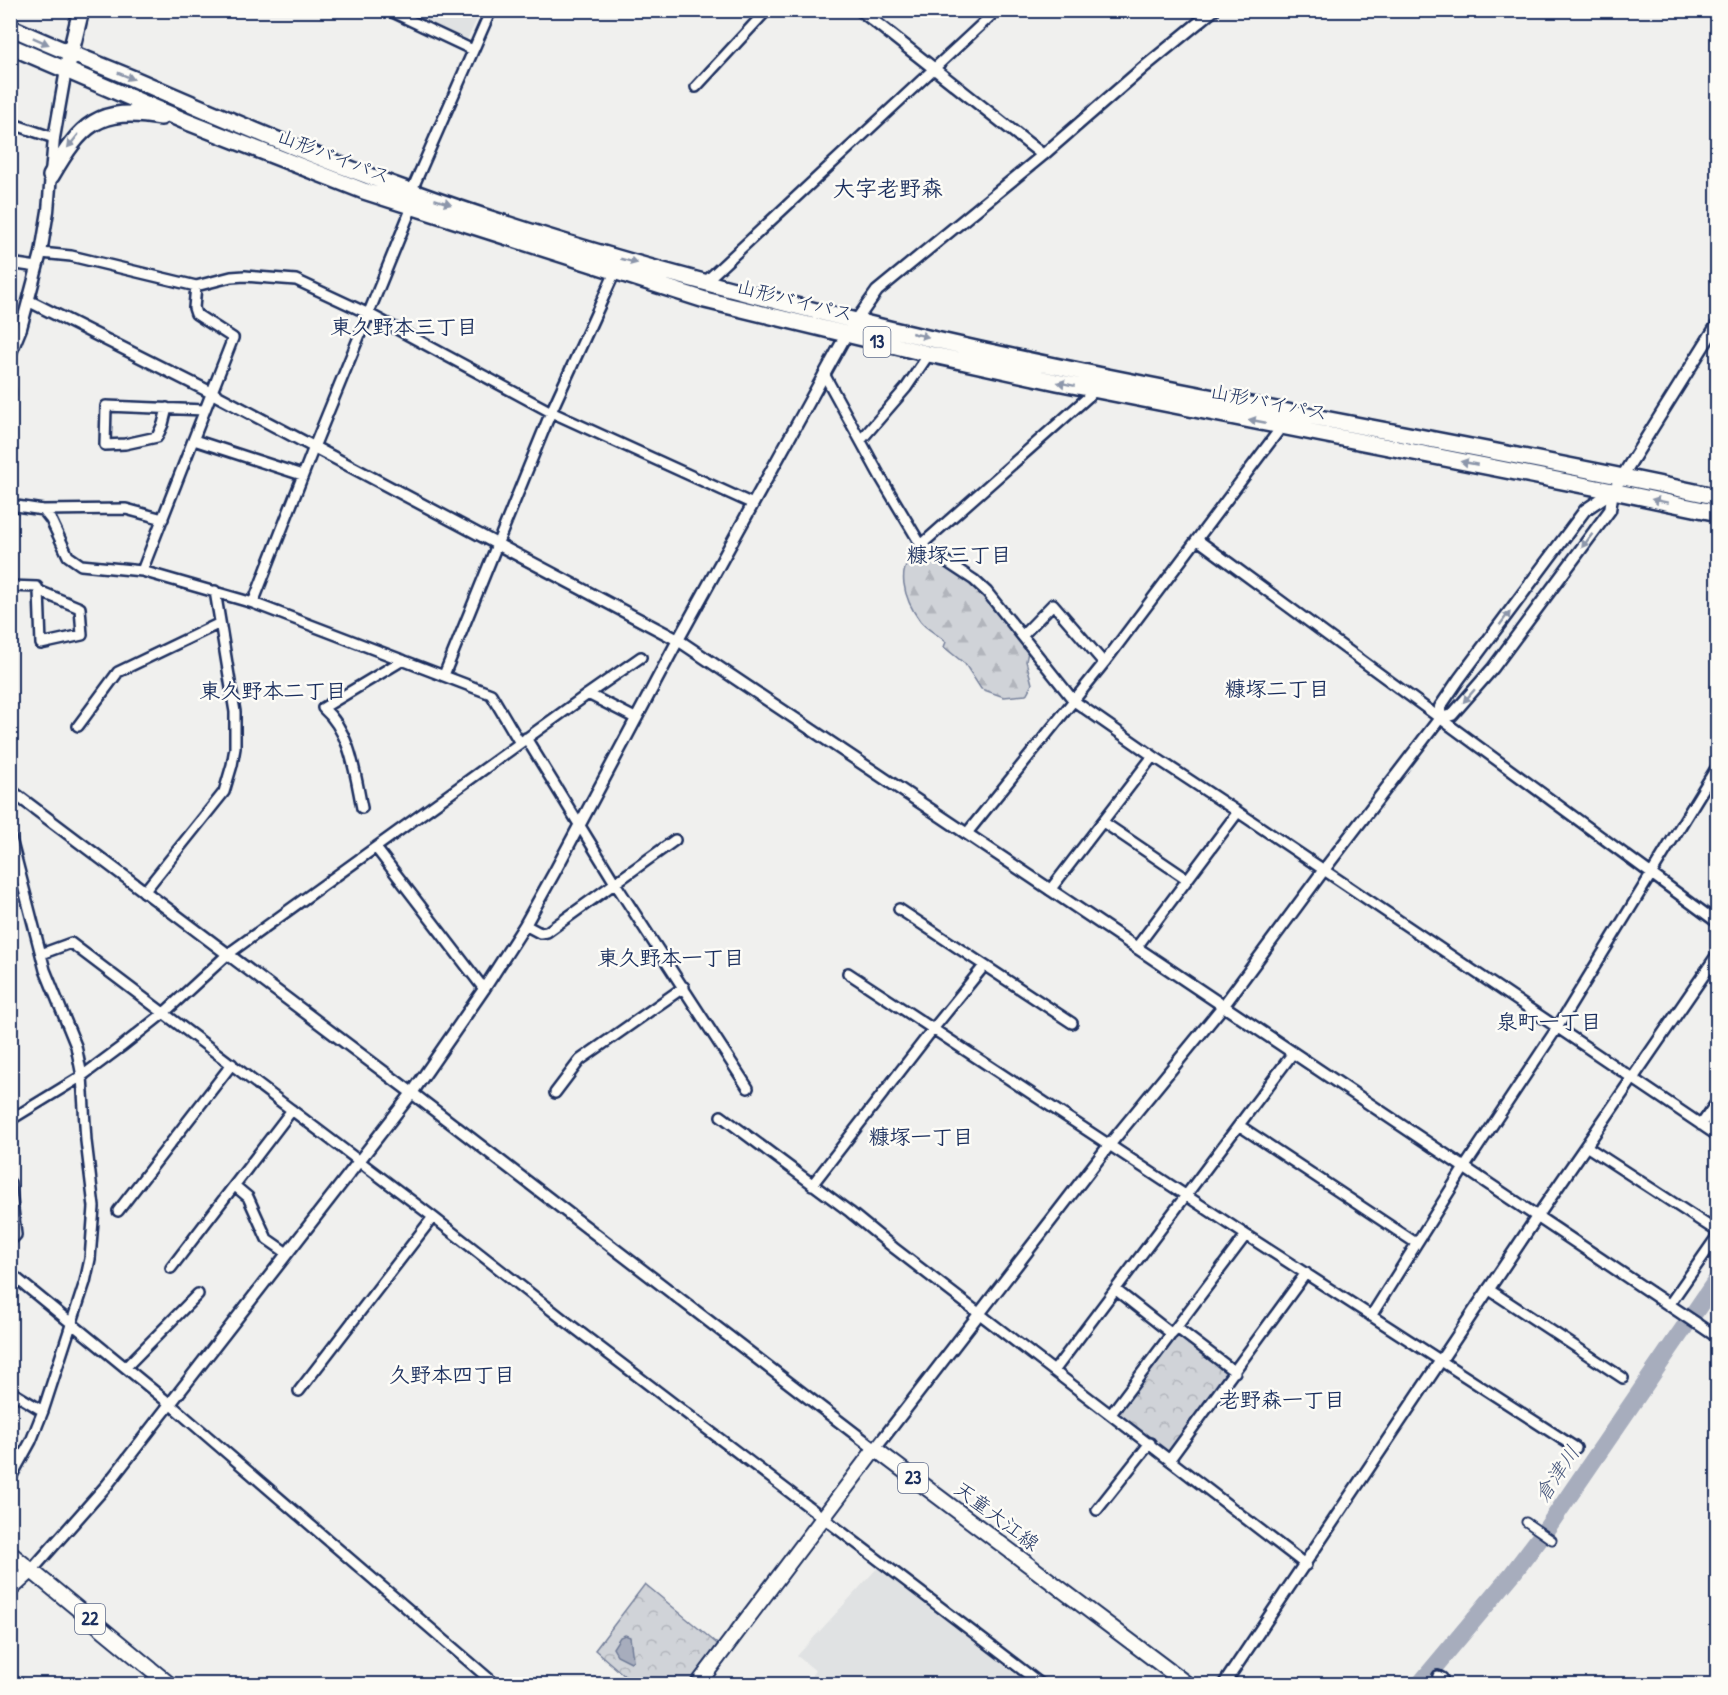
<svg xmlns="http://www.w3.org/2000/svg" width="1728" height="1695" viewBox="0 0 1728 1695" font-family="'Patrick Hand','Klee One',sans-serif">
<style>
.built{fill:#e0e2e3}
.forest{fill:url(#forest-firs);stroke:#76819b;stroke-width:1.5}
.park{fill:url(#park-crowns);stroke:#76819b;stroke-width:1.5}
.water{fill:#a7adbd;stroke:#6f7b97;stroke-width:1.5}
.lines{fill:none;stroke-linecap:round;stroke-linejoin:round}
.river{stroke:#a7adbd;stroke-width:18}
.pedestrian-casing{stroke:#1b2f5e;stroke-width:11}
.minor-casing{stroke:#1b2f5e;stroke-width:14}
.tertiary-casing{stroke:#1b2f5e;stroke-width:15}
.primary-casing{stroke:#1b2f5e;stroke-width:18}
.trunk-casing{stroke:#1b2f5e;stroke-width:20}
.pedestrian{stroke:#fdfcf7;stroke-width:7}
.minor{stroke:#fdfcf7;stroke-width:9}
.tertiary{stroke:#fdfcf7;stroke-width:10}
.primary{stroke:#fdfcf7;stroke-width:14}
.trunk{stroke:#fdfcf7;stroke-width:15}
.oneway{fill:#8c96aa}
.labels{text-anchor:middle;stroke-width:5;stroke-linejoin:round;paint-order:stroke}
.shield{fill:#fdfcf7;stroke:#5f6c8c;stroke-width:1.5}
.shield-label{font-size:18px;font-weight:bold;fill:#1b2f5e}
.street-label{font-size:20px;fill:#1b2f5e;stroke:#fdfcf7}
.neighbourhood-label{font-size:21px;font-weight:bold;fill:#1b2f5e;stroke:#fdfcf7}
.water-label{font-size:21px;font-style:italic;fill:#4c5b7f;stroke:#fdfcf7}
.quarter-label{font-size:22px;font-weight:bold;fill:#1b2f5e;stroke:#fdfcf7}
</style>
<defs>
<pattern id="forest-firs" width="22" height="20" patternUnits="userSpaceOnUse" patternTransform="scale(1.5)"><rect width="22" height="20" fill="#d0d3d8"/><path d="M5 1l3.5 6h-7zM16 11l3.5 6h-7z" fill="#b2b5bc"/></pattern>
<pattern id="park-crowns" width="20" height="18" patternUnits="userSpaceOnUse" patternTransform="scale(1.5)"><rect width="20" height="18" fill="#d0d3d8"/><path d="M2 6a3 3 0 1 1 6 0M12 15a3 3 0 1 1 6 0" fill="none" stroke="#b2b5bc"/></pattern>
</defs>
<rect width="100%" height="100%" fill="#f0f0ee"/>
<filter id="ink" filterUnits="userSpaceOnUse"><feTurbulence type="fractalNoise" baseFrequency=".0167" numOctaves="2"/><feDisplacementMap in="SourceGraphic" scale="12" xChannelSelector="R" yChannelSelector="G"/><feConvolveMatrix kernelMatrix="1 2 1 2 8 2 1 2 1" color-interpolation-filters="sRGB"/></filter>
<g filter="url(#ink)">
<path class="built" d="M397 11H481L466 42Z
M880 1565 1034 1684H804L816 1671 797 1656Z"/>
<path class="forest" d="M923 554C941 564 959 573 975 586 996 603 1014 629 1028 652L1026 661 1032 684 1026 695 1004 697 981 689 965 664 944 647 946 642C938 634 927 630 920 621 906 602 890 562 923 554Z"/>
<path class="park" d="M1177 1330 1232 1372 1170 1457 1114 1413Z
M645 1584 721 1647 692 1684H634L595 1650Z"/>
<path class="water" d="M625 1635 630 1637 633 1660 631 1662 617 1655 613 1648 620 1637Z"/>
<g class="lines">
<path class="river" d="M1420 1684 1513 1573 1547 1528 1718 1278"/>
<defs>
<path id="pedestrian" d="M1526 1522 1552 1540"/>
<path id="minor" d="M388 10 473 50
M696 87 767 10
M10 123 54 138
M411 192 491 10
M41 253 71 256 196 286 231 277 245 276 296 280 369 314 551 412 753 504
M10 263 37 267
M705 282 997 10
M824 374 881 478 921 545 974 580 987 592 1074 701 1153 756
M10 390V394
M167 408 163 424 157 437 125 444 105 445 106 406 205 410
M194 440 302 475
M861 440 906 388 929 354
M10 505 43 510 51 520 68 556 81 565 142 571 253 603 491 694 520 743
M43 510 126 509 163 519
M1198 540 1718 923
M921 545 1096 390
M142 571 233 338 196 314 194 308 196 286
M10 586 37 587 39 591 80 608 82 635 41 644 39 591
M253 603 314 447 412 207
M1023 635 1053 604 1104 663
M444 675 551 412 615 272
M588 694 641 657
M78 726 118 672 220 623
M526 738 615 883 748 1088
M362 808C355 774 351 732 323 708L403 660
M1238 812 1718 1136
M1103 822 1187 879
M967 833 1104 663 1283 425
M10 835 45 970 76 1046 82 1076 86 1141 94 1207 90 1259 85 1282 43 1411 31 1441 10 1479
M376 848 484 989
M1050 890 1153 756 1238 812 1136 948
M144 892 224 792 232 765 235 748V712L215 591
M899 909 1072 1023
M525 925 540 933 547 932 675 840
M41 954 71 943 433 1217 564 1320 1041 1684
M848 973 1246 1235 1576 1448
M555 1093 580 1060 684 987
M721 1116 850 1212 894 1248 1306 1565
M10 1120 82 1076 121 1047 165 1012 228 954 588 694 635 718
M1701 1125 1718 1100
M1240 1126 1416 1243
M1586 1146 1718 1232
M10 1183 16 1235 10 1241
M812 1185 933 1029 984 966
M235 1186 248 1197 267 1239 287 1253
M118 1211 232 1064
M171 1268 292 1110
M10 1273 170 1404 495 1684
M1488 1289 1623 1378
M1116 1290 1172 1334
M1669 1305 1718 1235
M1371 1316 1464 1168 1557 1028 1718 765
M1696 1323 1718 1338
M1177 1328 1235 1372
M126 1367 198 1294
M1054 1371 1293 1053
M10 1391 43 1411
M299 1391 433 1217
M1111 1414 1246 1235
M1170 1459 1306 1273
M1097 1510 1150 1443
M1438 1676 1442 1678"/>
<path id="tertiary" d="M860 10 1043 155
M29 301 212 393 678 640 1696 1323
M10 355 21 328 41 253 48 211 54 138 66 70
M1440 718 1452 715 1493 668 1610 510 1613 491
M10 790 412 1093 875 1449 1110 1144 1224 1005 1323 871 1440 718V707L1459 679 1585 510 1613 491 1718 323
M31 1571 107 1485 412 1093 484 989 525 925 554 873 678 640 846 335 877 291 1043 155 1143 68 1214 10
M1224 1684 1537 1217 1718 954"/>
<path id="primary" d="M10 1553 169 1684
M10 1590 31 1571
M698 1684 875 1449 1187 1684"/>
<path id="trunk" d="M10 27C51 46 93 62 134 79 224 118 314 157 407 190 552 243 702 283 852 320 1138 391 1430 434 1718 497
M10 46 185 121 364 191 705 300 929 354 1057 382 1613 491 1718 513
M68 64 81 10
M51 176C81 124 99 106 161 117"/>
</defs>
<use href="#pedestrian" class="pedestrian-casing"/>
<use href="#minor" class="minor-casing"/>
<use href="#tertiary" class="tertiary-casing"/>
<use href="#primary" class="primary-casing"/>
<use href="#trunk" class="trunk-casing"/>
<use href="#pedestrian" class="pedestrian"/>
<use href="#minor" class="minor"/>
<use href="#tertiary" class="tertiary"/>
<use href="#primary" class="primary"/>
<use href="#trunk" class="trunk"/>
</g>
<defs><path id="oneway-solid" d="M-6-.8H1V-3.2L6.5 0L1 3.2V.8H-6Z" transform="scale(1.5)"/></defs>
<g class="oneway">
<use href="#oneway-solid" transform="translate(41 41) rotate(24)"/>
<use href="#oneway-solid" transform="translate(126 76) rotate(22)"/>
<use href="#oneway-solid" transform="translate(73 141) rotate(129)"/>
<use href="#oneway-solid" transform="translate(443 202) rotate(18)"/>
<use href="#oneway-solid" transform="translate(629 261) rotate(15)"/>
<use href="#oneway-solid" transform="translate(920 335) rotate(13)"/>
<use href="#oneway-solid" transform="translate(1066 384) rotate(-168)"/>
<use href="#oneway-solid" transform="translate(1257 421) rotate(-169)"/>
<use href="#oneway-solid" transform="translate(1469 463) rotate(-169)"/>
<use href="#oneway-solid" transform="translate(1660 501) rotate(-168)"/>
<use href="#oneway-solid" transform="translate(1587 541) rotate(127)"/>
<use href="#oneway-solid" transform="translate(1505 618) rotate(-53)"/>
<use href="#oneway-solid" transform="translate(1469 696) rotate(131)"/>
</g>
</g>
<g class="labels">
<g class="shield">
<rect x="863.5" y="327" width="27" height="30" rx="4.5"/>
<rect x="898" y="1463" width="30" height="30" rx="4.5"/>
<rect x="75" y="1604" width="30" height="30" rx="4.5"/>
</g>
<g class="shield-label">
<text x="877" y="348">13</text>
<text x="913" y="1484">23</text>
<text x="90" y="1625">22</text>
</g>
<g class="street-label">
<text transform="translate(334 156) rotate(21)" y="7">山形バイパス</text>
<text transform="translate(795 300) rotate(14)" y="7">山形バイパス</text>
<text transform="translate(1269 402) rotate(11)" y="7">山形バイパス</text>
<text transform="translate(997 1516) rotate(37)" y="7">天童大江線</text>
</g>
<g class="neighbourhood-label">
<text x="404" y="334">東久野本三丁目</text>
<text x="959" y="562">糠塚三丁目</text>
<text x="1277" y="696">糠塚二丁目</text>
<text x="273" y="698">東久野本二丁目</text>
<text x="671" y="965">東久野本一丁目</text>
<text x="1549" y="1029">泉町一丁目</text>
<text x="921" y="1144">糠塚一丁目</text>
<text x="452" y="1382">久野本四丁目</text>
<text x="1282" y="1407">老野森一丁目</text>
</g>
<g class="water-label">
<text transform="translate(1557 1474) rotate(-56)" y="7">倉津川</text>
</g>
<g class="quarter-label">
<text x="888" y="196">大字老野森</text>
</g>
</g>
<rect width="1728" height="1695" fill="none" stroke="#fdfcf7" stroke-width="36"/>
<rect x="18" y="18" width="1692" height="1659" fill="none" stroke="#1b2f5e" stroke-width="2" filter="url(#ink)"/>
</svg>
